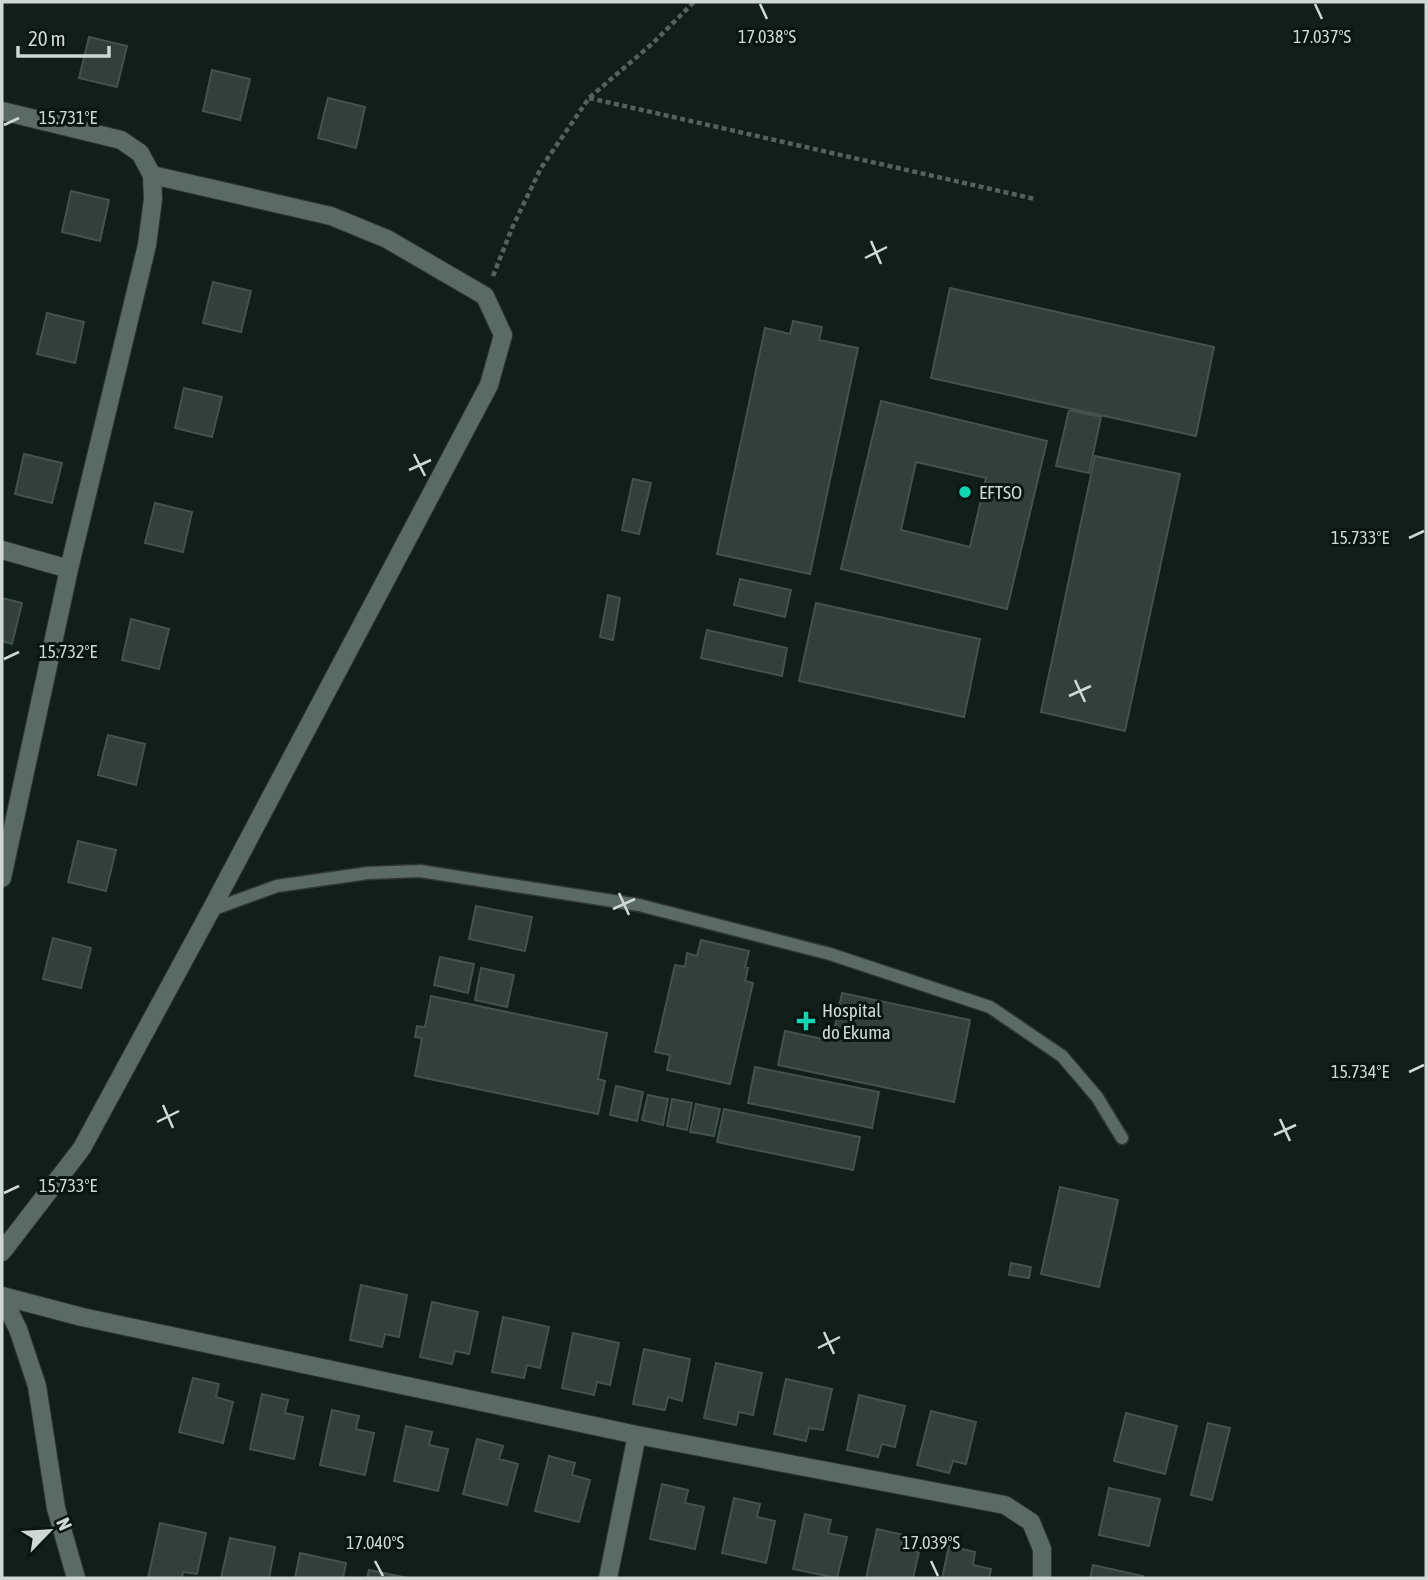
<svg xmlns="http://www.w3.org/2000/svg" width="1428" height="1580" viewBox="0 0 1428 1580" font-family="'Asap Condensed',sans-serif">
<style>
.building{fill:#323f3b;stroke:#44524e;stroke-width:2;fill-rule:evenodd}
.lines{fill:none;stroke-linecap:round;stroke-linejoin:round}
.lane-casing{stroke:#2f3634;stroke-width:15}
.street-casing{stroke:#2f3634;stroke-width:20}
.path{stroke:#56615d;stroke-width:4.5;stroke-dasharray:5 3.5;stroke-linecap:butt}
.lane{stroke:#5c6a66;stroke-width:12}
.street{stroke:#5c6a66;stroke-width:18}
.ticks{fill:none;stroke:#d0d8d5;stroke-width:2.5}
.poi-dot{fill:#13d5b3;stroke:#081511;stroke-width:2.5}
.labels{text-anchor:middle;stroke-width:6;stroke-linejoin:round;paint-order:stroke}
.poi-label{font-size:19px;fill:#d0d8d5;stroke:#081511;text-anchor:start}
.ticks-label{font-size:18px;text-anchor:middle;fill:#d0d8d5;stroke:#081511;stroke-width:6;stroke-linejoin:round;paint-order:stroke}
</style>
<rect width="100%" height="100%" fill="#111e1a"/>
<path class="building" d="M89 37 127 46 117 87 79 78Z
M212 70 250 79 240 120 203 111Z
M328 98 365 107 356 148 318 138Z
M71 191 109 200 100 241 62 232Z
M213 282 251 291 241 332 203 323Z
M950 288 1214 347 1196 436 931 378Z
M47 313 84 322 75 363 37 354Z
M793 321 822 327 819 340 858 348 810 574 717 554 765 328 790 334Z
M184 388 222 397 212 437 175 428Z
M881 401 1047 441 1007 609 841 569ZM916 462 986 478 970 547 901 530Z
M1069 410 1101 417 1089 473 1056 466Z
M24 454 62 463 52 503 15 494Z
M1095 456 1180 474 1125 731 1041 712Z
M633 479 651 483 639 534 622 530Z
M155 503 192 512 183 552 145 543Z
M740 579 791 590 785 617 734 605Z
M608 595 620 598 613 640 600 637Z
M2 598 22 603 12 644 2 641Z
M816 603 980 639 964 717 799 681Z
M131 619 169 629 159 669 122 660Z
M707 630 787 648 782 676 701 658Z
M108 735 145 744 136 785 98 775Z
M78 841 116 850 106 891 68 882Z
M476 906 532 917 525 951 469 939Z
M53 938 91 948 81 988 43 979Z
M701 940 749 951 745 967 748 968 745 981 753 983 730 1084 667 1070 670 1055 655 1052 675 965 685 967 687 953 697 956Z
M440 957 474 964 468 993 434 985Z
M481 968 514 975 507 1007 475 1000Z
M842 993 970 1020 954 1102 778 1065 785 1031 832 1041Z
M431 996 607 1033 598 1079 605 1081 598 1114 415 1076 422 1038 415 1037 417 1026 425 1027Z
M755 1067 879 1092 872 1128 748 1103Z
M616 1086 643 1092 637 1121 610 1115Z
M648 1095 668 1099 663 1125 642 1120Z
M672 1099 692 1103 687 1130 667 1126Z
M696 1104 720 1109 714 1136 690 1132Z
M724 1109 860 1137 853 1170 717 1142Z
M1060 1187 1118 1200 1099 1287 1041 1274Z
M1011 1263 1031 1267 1029 1278 1009 1275Z
M361 1285 407 1295 399 1337 385 1334 382 1347 350 1340Z
M432 1302 478 1312 469 1354 455 1351 452 1364 420 1357Z
M503 1317 549 1327 540 1368 527 1365 524 1378 492 1372Z
M573 1333 619 1343 610 1385 597 1382 594 1395 562 1388Z
M644 1349 690 1359 682 1401 668 1397 665 1410 633 1404Z
M716 1363 762 1373 753 1415 739 1412 736 1425 704 1418Z
M193 1378 219 1384 216 1397 233 1402 223 1443 179 1432Z
M786 1379 832 1389 823 1430 809 1428 806 1441 774 1434Z
M262 1394 288 1400 285 1413 303 1417 294 1459 250 1449Z
M859 1395 905 1406 895 1447 882 1444 878 1457 847 1450Z
M332 1410 359 1416 356 1429 374 1433 365 1475 320 1465Z
M931 1411 976 1422 966 1464 953 1461 949 1473 917 1465Z
M1126 1413 1177 1426 1165 1474 1114 1461Z
M1208 1423 1230 1428 1212 1500 1191 1495Z
M406 1426 432 1432 429 1445 448 1449 438 1491 394 1481Z
M477 1439 503 1446 499 1459 518 1464 507 1505 463 1494Z
M549 1456 575 1463 572 1475 590 1480 579 1522 535 1511Z
M662 1484 688 1490 685 1503 704 1507 695 1549 650 1539Z
M1109 1488 1160 1499 1149 1546 1099 1535Z
M734 1498 760 1504 757 1517 775 1521 766 1563 722 1553Z
M805 1514 831 1520 828 1533 847 1537 837 1578 793 1569Z
M160 1523 206 1533 197 1574 183 1572 182 1578H148Z
M877 1529 904 1535 900 1549 919 1552 913 1578H866Z
M230 1538 275 1547 269 1578H221Z
M949 1546 975 1552 973 1565 991 1569 989 1578H942Z
M300 1553 346 1563 343 1578H295Z
M1093 1565 1143 1576V1578H1090Z
M369 1570 408 1578H367Z"/>
<g class="lines">
<defs>
<path id="lane" d="M211 910 277 886 368 873 420 871 639 905 830 954 990 1007 1062 1056 1097 1097 1122 1138"/>
<path id="street" d="M2 111 121 140 140 153 152 175 153 199 147 245 69 569 2 878
M2 550 69 569
M2 1252 82 1148 211 910 489 385 503 335 485 296 387 239 331 216 152 175
M2 1296 82 1317 637 1435 1005 1505 1031 1522 1042 1549V1578
M2 1297 18 1329 37 1386 56 1508 76 1578
M608 1578 637 1435"/>
</defs>
<use href="#lane" class="lane-casing"/>
<use href="#street" class="street-casing"/>
<path class="path" d="M589 98 1035 199
M493 276 512 228 541 168 589 98 653 43 694 2"/>
<use href="#lane" class="lane"/>
<use href="#street" class="street"/>
</g>
<path class="ticks" d="M760 4 767 19M1315 4 1322 19M4 125 19 118M871 241 881 264M865 258 887 247M414 454 425 476M409 470 431 460M1409 538 1424 531M4 659 19 652M1075 680 1085 702M1069 696 1091 686M619 893 629 915M613 909 635 899M1409 1072 1424 1065M163 1105 173 1128M1280 1119 1290 1141M157 1122 179 1111M1274 1135 1296 1125M4 1193 19 1186M824 1332 834 1354M818 1348 840 1337M375 1561 383 1576M931 1561 938 1576"/>
<g class="poi-dot">
<circle cx="965" cy="492" r="7"/>
<path d="M802.5 1010.5h7v7h7v7h-7v7h-7v-7h-7v-7h7z"/>
</g>
<g class="labels">
<g class="poi-label">
<text x="979" y="499">EFTSO</text>
<text x="822" y="1017">Hospital<tspan x="822" dy="22">do Ekuma</tspan></text>
</g>
</g>
<g class="ticks-label">
<text x="767" y="43">17.038°S</text>
<text x="1322" y="43">17.037°S</text>
<text x="68" y="124">15.731°E</text>
<text x="1360" y="544">15.733°E</text>
<text x="68" y="658">15.732°E</text>
<text x="1360" y="1078">15.734°E</text>
<text x="68" y="1192">15.733°E</text>
<text x="931" y="1549">17.039°S</text>
<text x="375" y="1549">17.040°S</text>
</g>
<rect width="1428" height="1580" fill="none" stroke="#d0d8d5" stroke-width="7"/>
<g transform="translate(49 1531) rotate(65)" stroke="#081511" stroke-width="5" paint-order="stroke">
<path d="M0-5L12 26L0 18L-12 26Z" fill="#d0d8d5"/>
<text y="-10" font-size="19" font-weight="bold" text-anchor="middle" fill="#d0d8d5">N</text>
</g>
<path d="M18 46v10h91v-10" fill="none" stroke="#d0d8d5" stroke-width="3.5"/>
<text x="28" y="46" font-size="21" fill="#d0d8d5" stroke="#081511" stroke-width="5" paint-order="stroke">20 m</text>
</svg>
